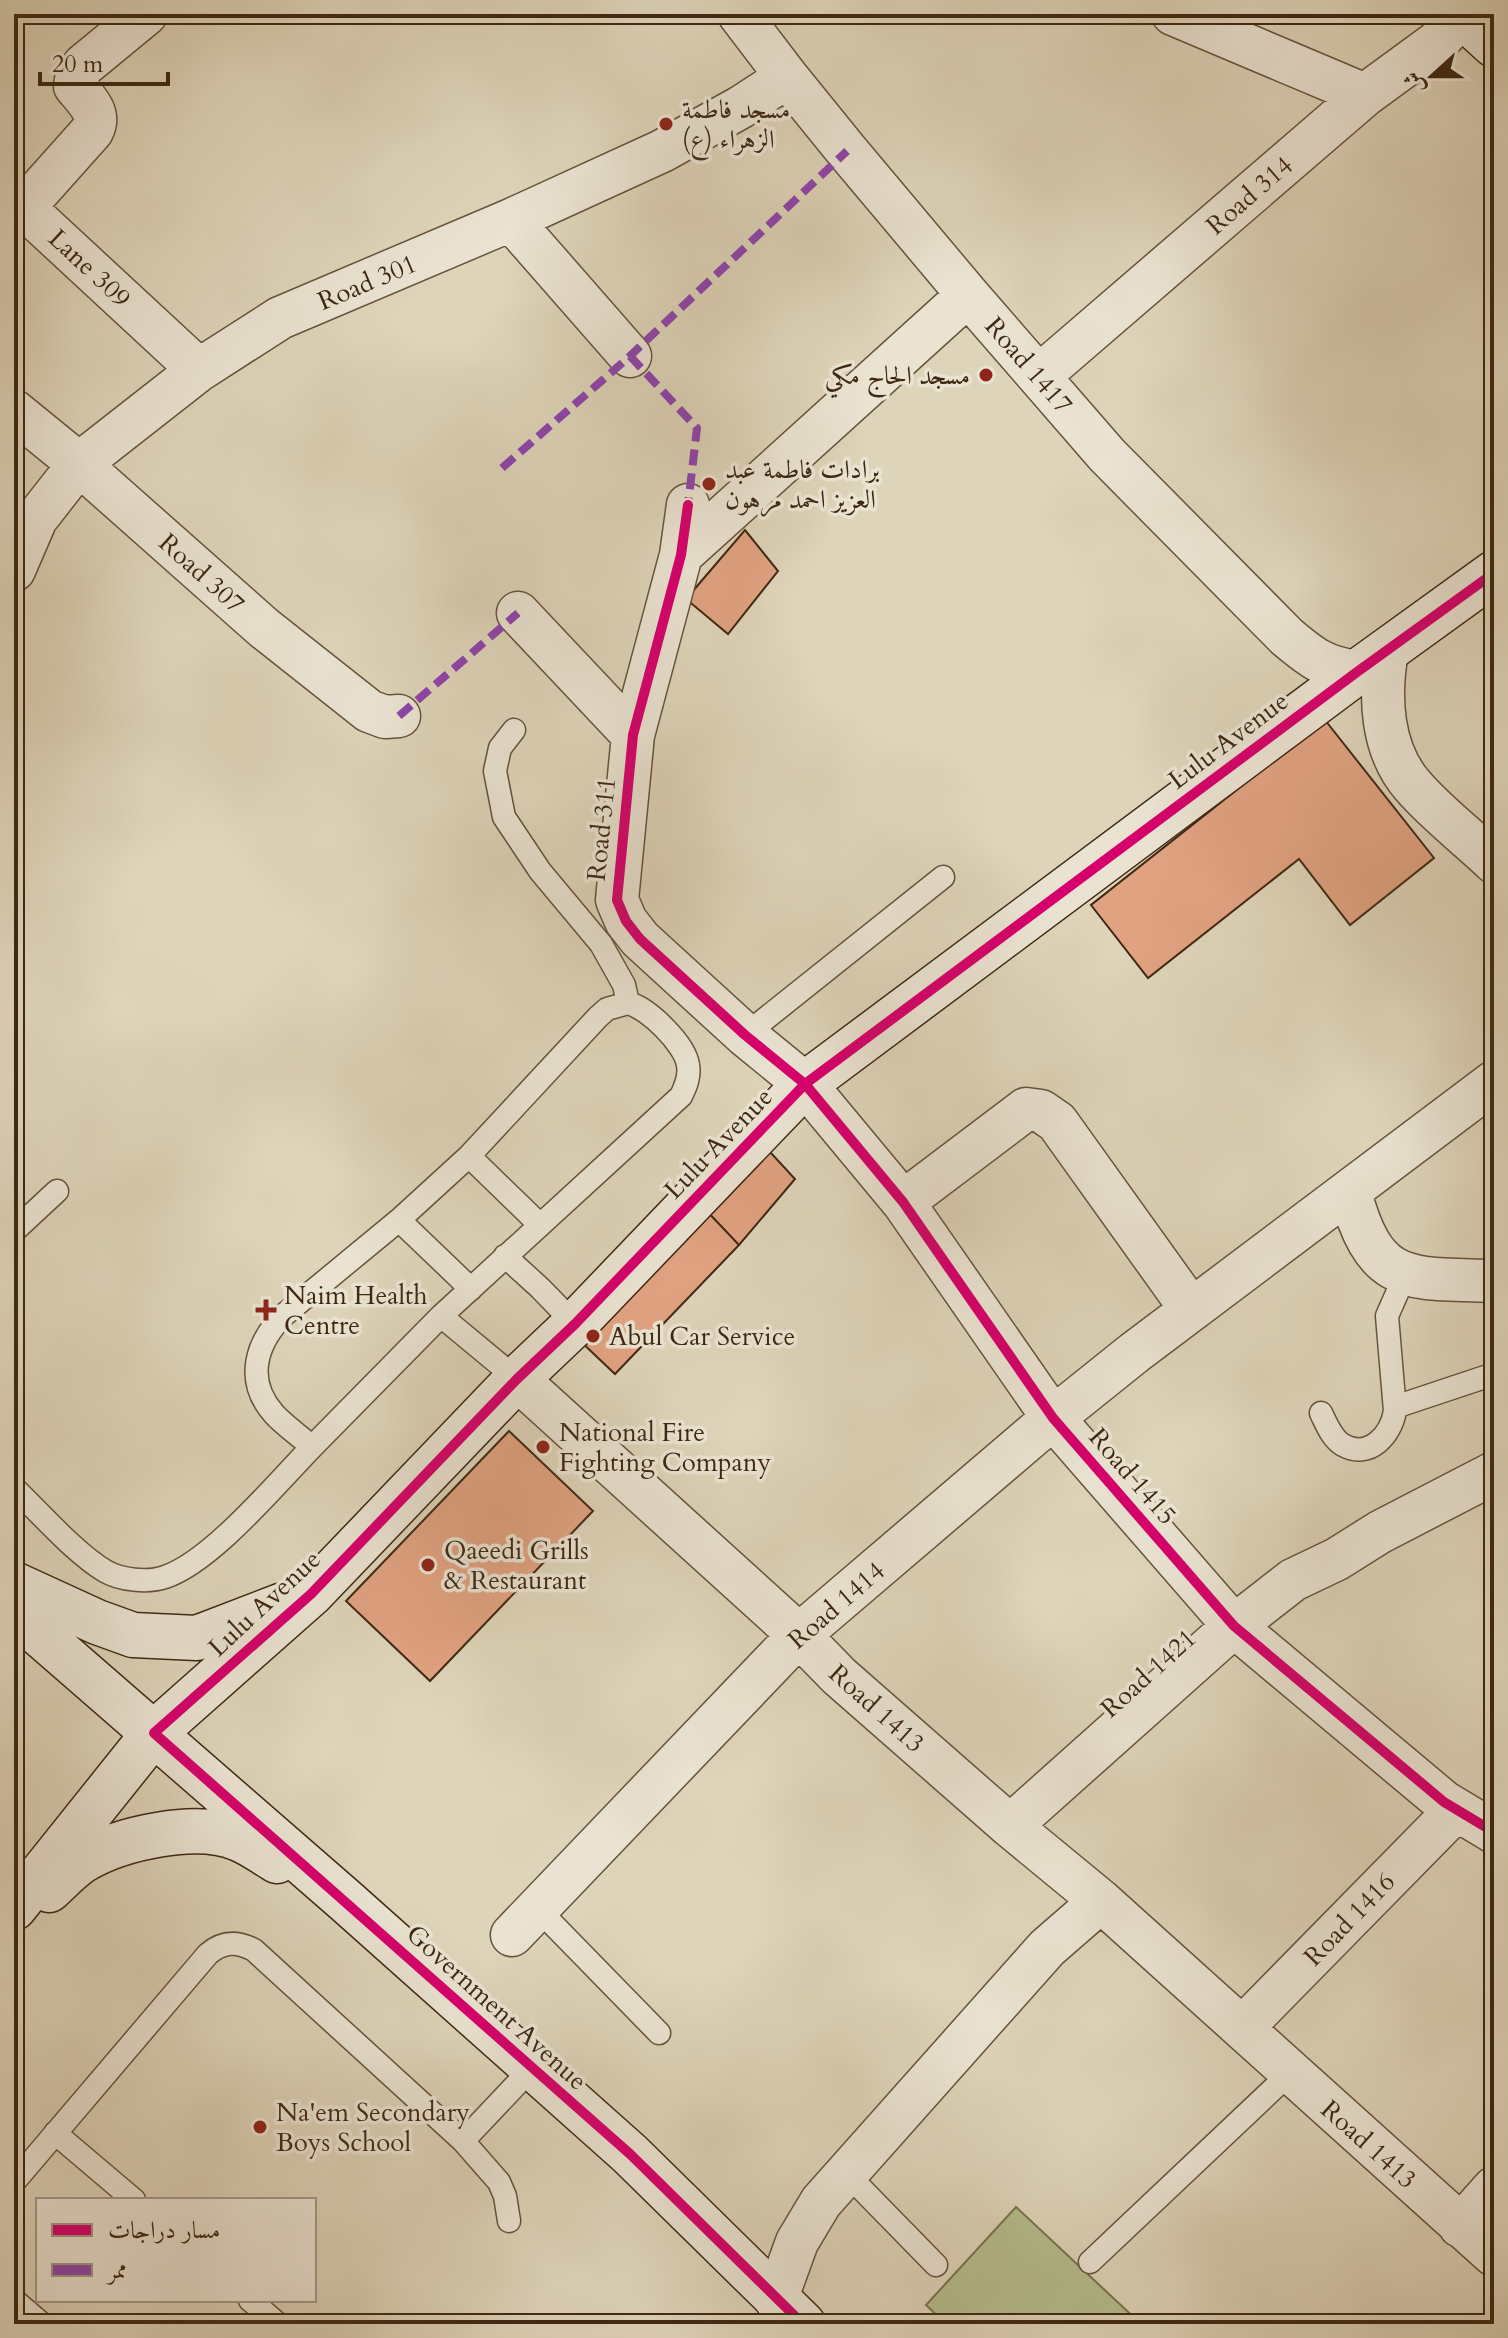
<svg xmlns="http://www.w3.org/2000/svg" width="1508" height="2338" viewBox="0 0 1508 2338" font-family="Cardo,Amiri,serif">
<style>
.green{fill:#b5bc8d;stroke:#7a7250;stroke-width:2}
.building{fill:#e1a281;stroke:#3e2813;stroke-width:2}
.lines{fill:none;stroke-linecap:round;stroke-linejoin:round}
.lane-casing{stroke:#66533c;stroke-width:25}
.street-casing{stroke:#66533c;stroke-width:45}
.secondary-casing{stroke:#3e2813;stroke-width:47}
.lane{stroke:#eae3d2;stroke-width:22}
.street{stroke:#eae3d2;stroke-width:42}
.secondary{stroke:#eae3d2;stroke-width:44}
.quiet{stroke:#8e44ad;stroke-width:8;stroke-dasharray:16 8;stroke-linecap:butt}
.cycleway-casing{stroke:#eae3d2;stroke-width:15}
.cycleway{stroke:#d6006c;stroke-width:10}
.poi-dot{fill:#8f2418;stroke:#eae3d2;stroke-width:3}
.labels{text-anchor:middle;stroke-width:7;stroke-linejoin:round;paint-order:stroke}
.poi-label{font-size:26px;fill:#3e2813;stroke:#eae3d2;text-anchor:start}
.street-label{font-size:26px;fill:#3e2813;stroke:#eae3d2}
</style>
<rect width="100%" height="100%" fill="#ded4b9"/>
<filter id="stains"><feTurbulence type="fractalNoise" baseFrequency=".0025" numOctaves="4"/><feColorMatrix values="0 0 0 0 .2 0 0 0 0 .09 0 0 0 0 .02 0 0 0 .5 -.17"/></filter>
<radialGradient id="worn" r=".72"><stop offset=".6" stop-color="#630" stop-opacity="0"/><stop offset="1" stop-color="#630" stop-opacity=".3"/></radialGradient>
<path class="green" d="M1016 2207 1141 2324H946L926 2305Z"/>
<path class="building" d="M745 530 778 571 728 634 686 599Z
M1325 720 1434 858 1350 925 1299 859 1148 978 1091 905Z
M760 1141 795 1179 739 1245 703 1207Z
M703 1207 739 1245 615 1374 578 1339Z
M509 1431 593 1511 430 1681 346 1601Z"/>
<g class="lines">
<defs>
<path id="lane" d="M514 730 500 748 495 771 504 817 540 871 601 944 624 985 628 1003
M628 1003C648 1008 685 1044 688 1065 690 1076 686 1086 681 1096L441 1316 312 1447C300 1436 285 1426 274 1414 244 1380 256 1342 285 1314L399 1220 469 1156 598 1017 607 1009Z
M745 1035 943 877
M469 1156 539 1224
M399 1220 471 1289
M14 1231 57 1191
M505 1256 540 1288 575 1324
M441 1316 517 1379
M1395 1407 1494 1374
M1321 1413C1326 1423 1332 1439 1343 1445 1369 1460 1391 1435 1395 1411L1387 1316 1405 1275
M14 1488C40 1513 75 1553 105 1571 120 1580 148 1583 165 1577 211 1562 277 1483 312 1447
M537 1908 659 2033
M55 2133 134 2200
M463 2141 532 2068
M847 2174 936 2265
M14 2182 208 1954C223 1941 237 1941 254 1950L463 2141 499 2182 505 2196 509 2221
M1090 2262 1290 2073
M14 2300 42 2324
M250 2300 278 2324"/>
<path id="street" d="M146 14 84 65 77 74 75 86C86 100 102 113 92 131L34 196 30 207 35 218 199 370
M739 14 787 77 847 151 968 295 1107 455 1287 637C1312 658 1323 667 1357 672
M1173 14 1365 95
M511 220 630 356
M1039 376 1365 95 1436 43 1462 17
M14 411 79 464 264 628 369 711 385 717 399 716
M688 505 681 555 633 735 617 900 626 921 640 939 745 1035 805 1084 903 1202 1053 1418 1234 1626 1444 1802 1494 1832
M681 555 968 295
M14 570 36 519 79 464 199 370 280 318 511 220 662 151 741 107 787 77
M518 613 633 735
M1387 651C1379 696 1381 750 1413 786 1435 812 1469 838 1494 862
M1350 1192C1375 1287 1408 1278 1494 1281
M903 1202 1026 1109 1041 1111 1057 1122 1191 1309
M517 1379 799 1635 839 1676 1010 1826 1101 1901 1494 2255
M1010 1826 1234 1626 1293 1580 1337 1559 1380 1532 1494 1473
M512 1935 799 1635 1053 1418 1134 1353 1494 1082
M1242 2028 1455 1811
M1460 2226 1494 2188
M776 2300 797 2242 821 2202 1047 1948 1101 1901"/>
<path id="secondary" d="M1460 14 1494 45
M14 1584 97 1622 133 1635 197 1638 283 1605
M14 1612 346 1901 630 2154 803 2324
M49 1890C59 1881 70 1869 82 1861 120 1838 197 1821 239 1839 252 1844 265 1854 277 1861
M14 1908 154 1733 311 1594 517 1379 575 1324 805 1084 1357 672 1494 573"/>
</defs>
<use href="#lane" class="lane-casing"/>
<use href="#street" class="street-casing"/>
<use href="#secondary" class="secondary-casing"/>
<use href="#lane" class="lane"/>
<use href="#street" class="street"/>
<use href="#secondary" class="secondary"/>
<path class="quiet" d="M630 356 697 428 688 505
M502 468 630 356 847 151
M399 716 518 613"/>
<defs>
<path id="cycleway" d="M688 505 681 555 633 735 617 900 626 921 640 939 745 1035 805 1084 903 1202 1053 1418 1234 1626 1444 1802 1494 1832
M803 2324 630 2154 154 1733 311 1594 517 1379 575 1324 805 1084 1357 672 1494 573"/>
</defs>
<use href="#cycleway" class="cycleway-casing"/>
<use href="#cycleway" class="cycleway"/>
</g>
<g class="poi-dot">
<circle cx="666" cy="124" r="8"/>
<circle cx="986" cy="375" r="8"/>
<circle cx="709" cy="484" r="8"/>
<path d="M262 1298h8v8h8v8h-8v8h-8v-8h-8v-8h8z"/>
<circle cx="593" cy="1336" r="8"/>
<circle cx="543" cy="1447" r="8"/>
<circle cx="428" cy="1565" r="8"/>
<circle cx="260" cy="2127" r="8"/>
</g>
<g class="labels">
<g class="poi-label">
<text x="682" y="118">مسجد فاطمة<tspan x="682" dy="30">الزهراء (ع)</tspan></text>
<text x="970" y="384" text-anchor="end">مسجد الحاج مكي</text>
<text x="725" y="478">برادات فاطمة عبد<tspan x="725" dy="30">العزيز احمد مرهون</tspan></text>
<text x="284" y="1304">Naim Health<tspan x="284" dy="30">Centre</tspan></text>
<text x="609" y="1345">Abul Car Service</text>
<text x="559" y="1441">National Fire<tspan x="559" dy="30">Fighting Company</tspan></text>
<text x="444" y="1559">Qaeedi Grills<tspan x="444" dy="30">&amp; Restaurant</tspan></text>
<text x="276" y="2121">Na'em Secondary<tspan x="276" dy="30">Boys School</tspan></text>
</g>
<g class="street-label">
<text transform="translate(1249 195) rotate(-41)" y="9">Road 314</text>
<text transform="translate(90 268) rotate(43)" y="9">Lane 309</text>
<text transform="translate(367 282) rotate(-23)" y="9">Road 301</text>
<text transform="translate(1029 365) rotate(49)" y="9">Road 1417</text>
<text transform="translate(202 573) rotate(42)" y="9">Road 307</text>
<text transform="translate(1228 740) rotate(-37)" y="9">Lulu Avenue</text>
<text transform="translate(601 829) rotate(-84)" y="9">Road 311</text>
<text transform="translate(718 1143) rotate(-46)" y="9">Lulu Avenue</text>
<text transform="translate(1133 1476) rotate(49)" y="9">Road 1415</text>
<text transform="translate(264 1603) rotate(-43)" y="9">Lulu Avenue</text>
<text transform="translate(836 1605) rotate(-41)" y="9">Road 1414</text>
<text transform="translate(1148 1673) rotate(-42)" y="9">Road 1421</text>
<text transform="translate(877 1708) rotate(42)" y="9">Road 1413</text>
<text transform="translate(1349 1919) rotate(-46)" y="9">Road 1416</text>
<text transform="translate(497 2007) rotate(42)" y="9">Government Avenue</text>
<text transform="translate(1369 2144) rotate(42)" y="9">Road 1413</text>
</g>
</g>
<rect width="1508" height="2338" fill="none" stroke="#ded4b9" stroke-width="48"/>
<rect x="16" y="16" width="1476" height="2306" fill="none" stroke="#3e2813" stroke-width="4"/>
<rect x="24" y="24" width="1460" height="2290" fill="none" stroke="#3e2813" stroke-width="2"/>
<rect x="36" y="2198" width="280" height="104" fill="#eae3d2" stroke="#a59886" stroke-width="2"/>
<rect x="52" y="2224" width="40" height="12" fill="#d6006c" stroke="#a59886" stroke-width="2"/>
<text x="108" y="2238" font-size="24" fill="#3e2813">مسار دراجات</text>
<rect x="52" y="2264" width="40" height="12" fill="#8e44ad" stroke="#a59886" stroke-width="2"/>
<text x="108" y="2278" font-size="24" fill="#3e2813">ممر</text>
<g transform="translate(1432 76) rotate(249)" stroke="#eae3d2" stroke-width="6" paint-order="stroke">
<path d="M0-6L14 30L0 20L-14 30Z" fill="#3e2813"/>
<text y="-12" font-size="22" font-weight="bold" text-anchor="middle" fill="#3e2813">ش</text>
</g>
<path d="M40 72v12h128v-12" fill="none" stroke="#3e2813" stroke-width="4"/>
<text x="52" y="72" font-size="24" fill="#3e2813" stroke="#eae3d2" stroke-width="6" paint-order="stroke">20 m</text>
<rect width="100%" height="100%" filter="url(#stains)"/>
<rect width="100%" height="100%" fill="url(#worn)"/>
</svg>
